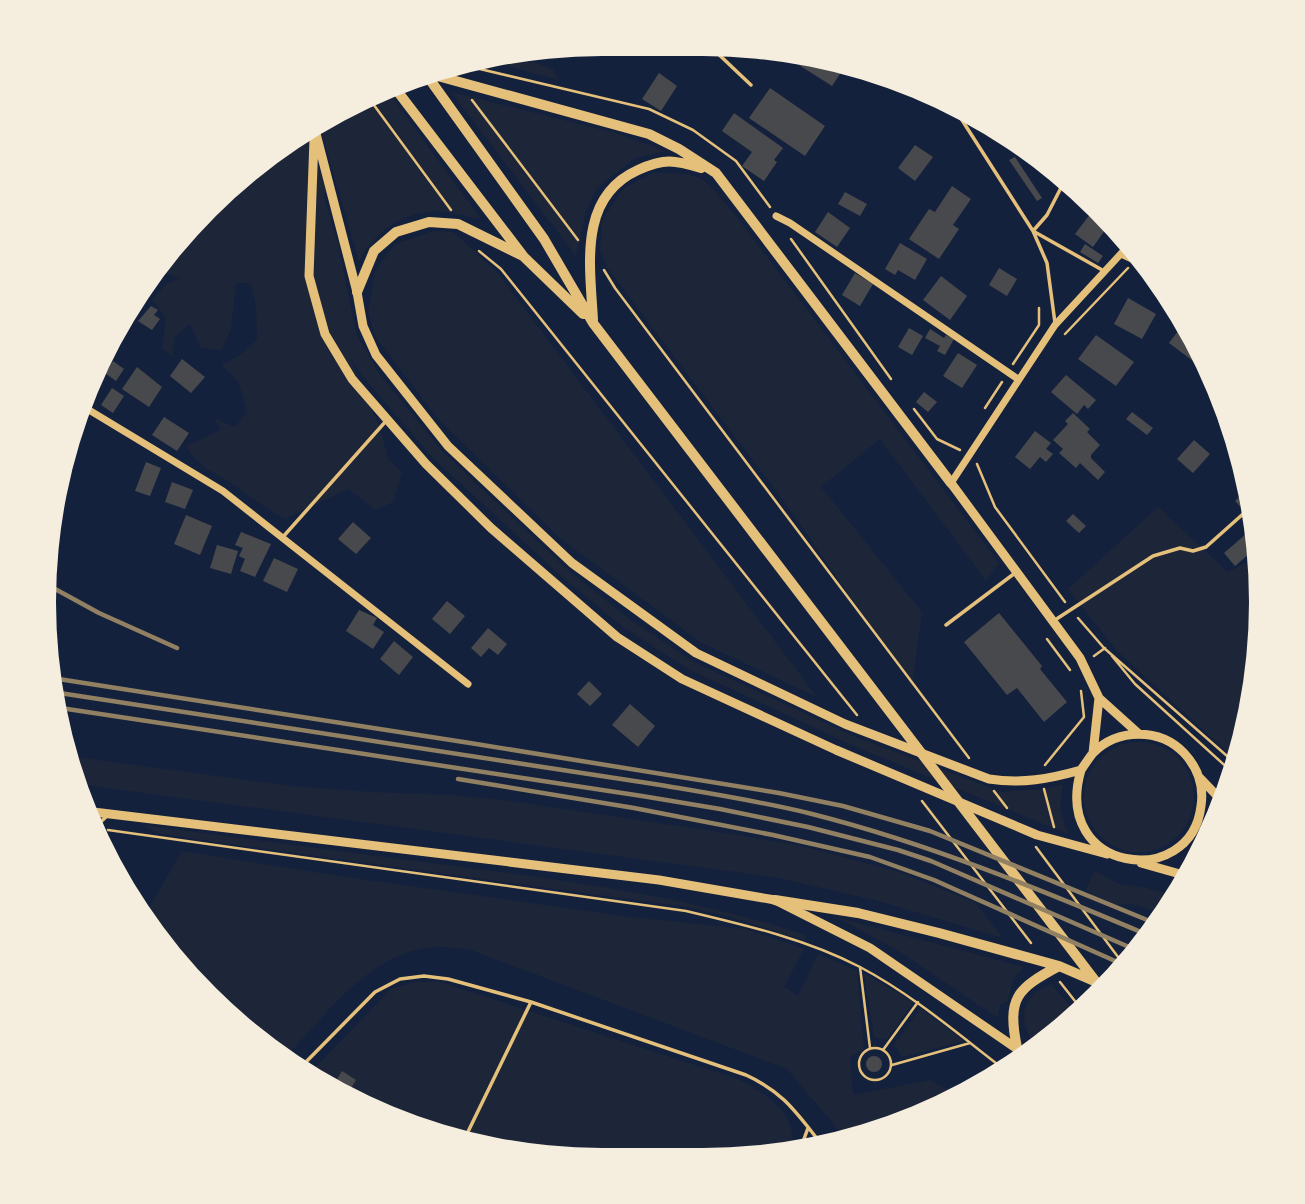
<svg xmlns="http://www.w3.org/2000/svg" width="1305" height="1204" viewBox="0 0 1305 1204" font-family="Mulish,sans-serif">
<style>
.green{fill:#1d2539}
.building{fill:#48494c}
.lines{fill:none;stroke-linecap:round;stroke-linejoin:round}
.path{stroke:#e5c07b;stroke-width:2.5}
.service{stroke:#e5c07b;stroke-width:3.5}
.minor{stroke:#e5c07b;stroke-width:7}
.tertiary{stroke:#e5c07b;stroke-width:9}
.primary{stroke:#e5c07b;stroke-width:10}
.rail{stroke:#918062;stroke-width:4.5}
</style>
<rect width="100%" height="100%" fill="#14213d"/>
<path class="green" d="M516 52 517 56 553 69 559 80 485 60 475 61 493 55Z
M387 90 481 219C465 216 443 209 427 212 396 216 374 234 359 261L323 138 325 120 355 101Z
M451 92 619 134 665 151 635 158 597 188 586 212 576 256Z
M305 133 326 187 324 197 338 244 357 336 378 372 443 452 569 571 628 618 692 661 858 738 1002 792 1044 789 1063 784 1060 809 1068 834 856 747 688 669 623 627 563 578 433 458 360 373 350 357 381 431 388 459 402 472 393 502 376 510 348 489 285 519C268 510 254 499 238 488 219 474 197 468 186 446L221 430 214 418 235 427 247 412 238 381 221 365 240 355 257 340 256 305 251 283H236L231 329 222 350 201 348 190 324 174 338 173 357 162 348 166 319 152 299 168 283 181 278 165 273 151 277 182 234 231 189 245 183V175L262 159Z
M652 173C703 173 700 174 733 212L999 563 986 581 880 439 821 487 922 612 912 686 786 504 608 269 600 250 602 221 605 215 624 188Z
M434 231 453 232 496 271 817 697 702 643 561 539 439 420 375 336 368 312 375 271 395 244Z
M1158 507 1228 572 1257 557 1261 602 1250 711 1236 760 1116 650 1068 589Z
M1084 797a55 55 0 1 1 110 0a55 55 0 1 1-110 0Z
M68 756 291 786 372 792 452 795 510 801 739 835 806 847 902 873 976 903 1003 938 878 901 774 877 77 784Z
M142 825C243 838 345 852 447 865 570 881 687 896 806 935L804 940 730 917 686 907 209 841 157 833Z
M182 851 346 877 630 917 746 929 804 949 784 987 798 996 818 954 857 971 864 1049 850 1057 853 1095 931 1080 957 1096 916 1118 846 1139 787 1069 471 950C459 949 445 946 433 947 370 952 326 1015 285 1058L234 1021 143 918Z
M1094 871 1119 884 1143 887 1176 896 1165 914 1132 904 1107 905 1086 890Z
M836 917 1024 967 1013 979 1008 1001 1000 1005 998 1018 897 950Z
M864 973 914 1002 886 1040 874 1037Z
M415 982H440L738 1079C765 1094 800 1113 791 1150L530 1156 422 1130 323 1085 308 1075 391 989Z
M1051 984 1077 1014 1038 1046C1022 1033 1018 1006 1036 992 1040 989 1046 987 1051 984Z
M921 1008 964 1041 902 1057 894 1045Z"/>
<path class="building" d="M780 53 812 55 846 65 832 86Z
M659 73 677 86 661 111 642 99Z
M770 88 825 126 805 156 749 118Z
M734 113 783 148 774 160 777 162 764 181 742 166 752 152 722 131Z
M915 145 933 157 915 181 898 168Z
M1015 157 1042 198 1037 201 1009 160Z
M952 186 971 199 953 225 959 229 939 259 909 239 929 209 935 212Z
M845 192 867 204 860 216 838 204Z
M1094 209 1110 223 1093 247 1075 234Z
M828 212 850 228 837 247 815 232Z
M900 243 927 259 915 280 898 270 895 275 885 269Z
M1085 244 1103 256 1098 263 1080 252Z
M999 268 1017 279 1007 296 989 285Z
M855 273 873 284 860 306 842 295Z
M941 276 967 296 950 320 923 300Z
M1128 298 1156 314 1142 339 1114 324Z
M151 306 158 310 154 315 160 319 152 330 138 321Z
M1184 323 1202 357 1197 364 1169 343Z
M909 328 923 336 912 355 898 347Z
M930 329 944 338 946 335 954 339 945 355 937 351 940 346 925 338Z
M1096 335 1134 362 1116 386 1078 359Z
M111 342 119 347 98 381 95 379Z
M958 353 977 365 962 388 943 376Z
M182 359 205 377 191 393 170 376Z
M113 361 124 369 116 381 105 373Z
M137 367 162 387 149 407 122 389Z
M1066 375 1096 400 1088 409 1084 405 1077 414 1051 392Z
M112 388 124 396 113 413 101 405Z
M924 392 937 402 928 412 916 402Z
M1132 412 1153 428 1147 435 1126 419Z
M1073 413 1090 429 1087 432 1100 445 1091 455V458L1105 472 1098 480 1080 463 1076 468 1059 453 1063 449 1053 440 1068 424 1065 421Z
M164 417 189 433 177 451 152 435Z
M1035 431 1051 443 1046 449 1053 454 1046 462 1040 457 1030 469 1015 457Z
M1194 440 1210 454 1193 473 1177 459Z
M146 462 161 468 150 496 135 491Z
M172 482 193 490 185 509 165 502Z
M1249 487 1251 493 1253 520 1235 501Z
M1073 514 1086 526 1079 533 1066 521Z
M186 515 212 526 200 555 174 544Z
M353 522 371 538 356 554 338 539Z
M1253 528 1256 548 1235 566 1224 553Z
M241 532 271 544 255 577 240 571 245 559 239 556 243 548 235 545Z
M217 545 238 551 231 574 210 568Z
M274 558 298 569 287 592 263 581Z
M447 601 465 616 450 634 432 619Z
M359 610 377 618 373 625 384 632 373 649 346 631Z
M999 613 1042 666 1040 669 1067 702 1044 722 1017 688 1007 695 964 642Z
M488 628 507 644 498 655 489 648 481 657 471 648Z
M394 641 413 657 399 675 380 659Z
M589 681 602 694 590 706 577 694Z
M630 704 655 726 638 747 612 725Z
M866 1064a8 8 0 1 1 16 0a8 8 0 1 1-16 0Z
M342 1071 356 1080 346 1096 331 1089Z"/>
<g class="lines">
<path class="path" d="M463 65 649 109 693 130 736 161 770 207
M368 97 451 210
M472 100 578 240
M791 239 891 379
M479 251 501 269 857 715
M604 270 615 288 969 758
M1065 334 1128 268
M1013 364 1039 325V308
M985 408 1002 382
M914 409 937 439 960 450
M977 464 995 507 1065 602
M1078 618 1104 648 1235 763
M1047 639 1070 670
M1094 656 1105 648
M1112 656 1135 684 1232 772
M1045 765 1084 717 1081 691
M1044 789 1054 827
M994 791 1007 808
M922 801 1031 943
M108 830 686 911C745 925 806 939 860 967 913 995 958 1034 1005 1070
M1036 847 1124 965
M860 967 870 1048
M1060 982 1082 1010
M859 1064a16 16 0 1 1 32 0a16 16 0 1 1-32 0Z
M883 1050 918 1002
M892 1065 970 1043"/>
<path class="service" d="M713 49 751 85
M913 85 954 109
M953 106 1033 231 1047 263 1055 323
M1065 180 1047 215 1033 231 1104 271
M282 538 386 421
M1055 620 1153 556 1180 548 1193 551 1206 547 1243 514
M946 625 1015 573
M93 829 107 816
M299 1069 375 992 400 979 424 976 448 979 531 1002 746 1075C785 1093 797 1114 823 1146
M915 1118 918 1114 933 1109
M464 1140 531 1002
M800 1150 808 1128"/>
<path class="minor" d="M776 216 790 223 1018 379
M1121 254 1145 265
M84 407 223 491 468 684
M951 483 1055 325 1129 245"/>
<path class="tertiary" d="M315 130 357 292 363 326 376 355 448 446 572 563 696 653 845 724 989 779C1022 784 1049 779 1081 770 1085 764 1089 758 1093 753 1118 728 1160 728 1184 753 1198 768 1204 786 1201 806 1191 891 1051 873 1081 770
M314 139 309 276 325 334 352 379 426 464 491 528 617 637 682 679 836 750 1037 835 1107 854
M951 483 1080 658 1099 698 1139 734
M1093 753 1099 698
M1200 778 1223 802
M85 811 659 880 775 900 870 948 1026 1055
M1141 863 1187 876"/>
<path class="primary" d="M434 75 649 134 679 149 716 173 951 483
M428 77 544 239 593 323 1103 991
M395 88 524 257 583 314
M315 130V126
M357 292 374 251 396 232 429 222 458 224 521 255
M593 320C590 265 578 197 638 170 664 158 675 160 701 168
M775 900 858 913 939 933 1059 966 1094 981
M1017 1048C1007 998 1016 989 1059 966"/>
<path class="rail" d="M46 584 99 613 177 648
M52 678 470 743 779 793 843 806 930 831 1157 924
M53 692 654 784C707 793 760 801 812 814 927 843 1039 889 1148 935
M54 707 642 796 720 809 808 827 898 850 931 861 1136 950
M458 779 634 808 773 835 870 857 934 880 1124 965"/>
</g>
<path d="M0 0H1305V1204H0ZM602 56H703A546 546 0 0 1 1249 602V602A546 546 0 0 1 703 1148H602A546 546 0 0 1 56 602V602A546 546 0 0 1 602 56Z" fill="#f5edde" fill-rule="evenodd"/>
</svg>
